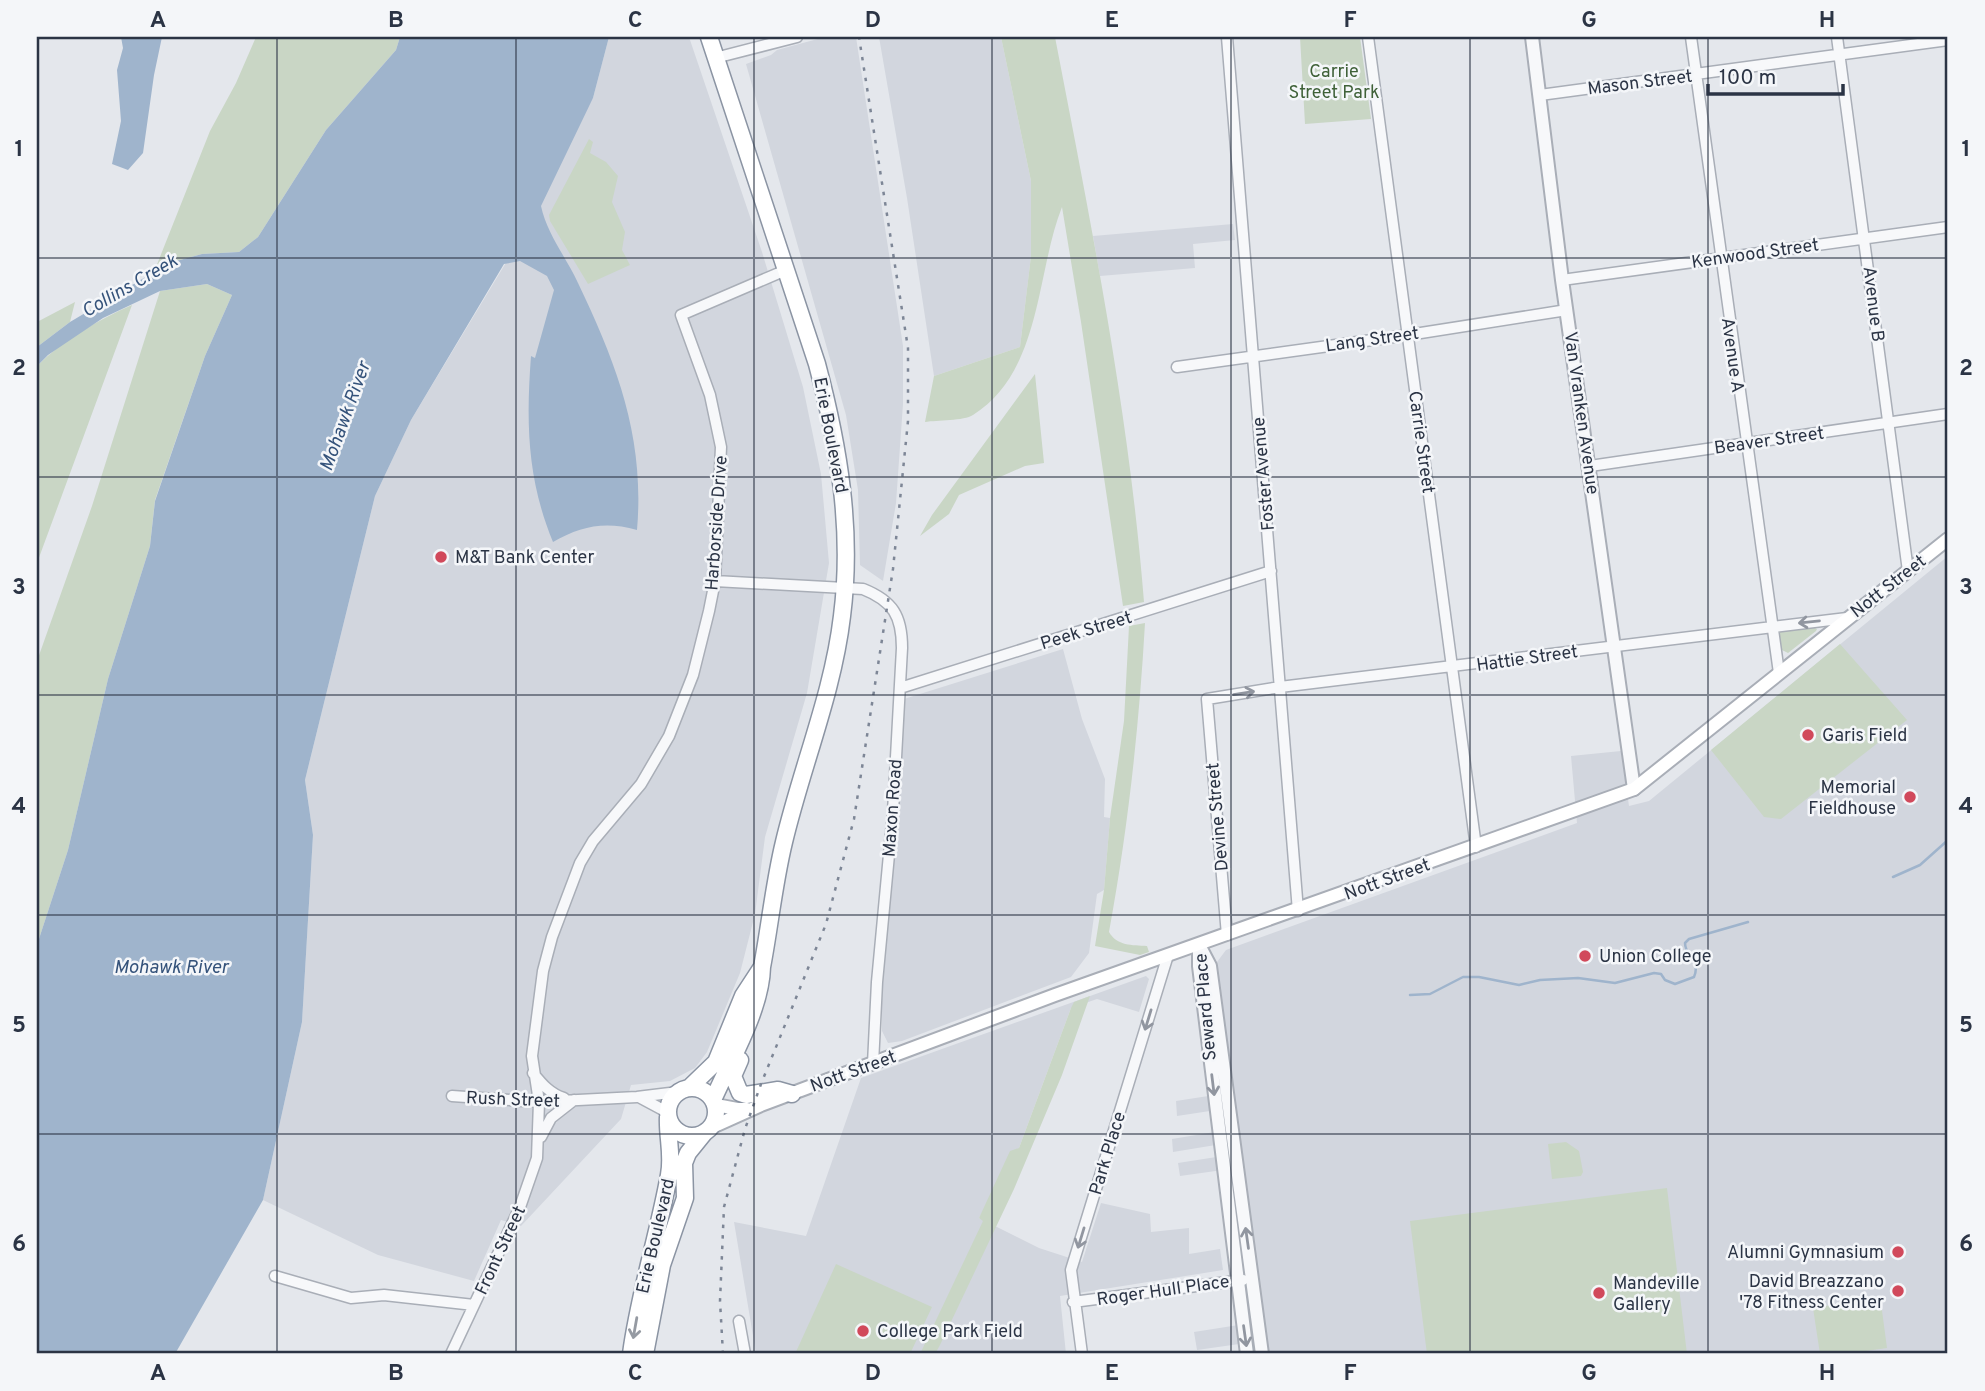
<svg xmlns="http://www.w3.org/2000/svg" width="1985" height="1391" viewBox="0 0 1985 1391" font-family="Overpass,sans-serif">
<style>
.built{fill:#d2d6de}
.green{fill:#c9d6c5}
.water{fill:#9fb4cc}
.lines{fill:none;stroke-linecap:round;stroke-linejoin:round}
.stream{stroke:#9fb4cc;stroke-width:2.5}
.minor-casing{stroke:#a9aeb7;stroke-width:13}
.tertiary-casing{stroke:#a9aeb7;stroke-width:16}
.secondary-casing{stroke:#a9aeb7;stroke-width:16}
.trunk-casing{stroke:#8b94a3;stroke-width:19}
.minor{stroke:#f7f8fa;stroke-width:10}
.tertiary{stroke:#f7f8fa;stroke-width:12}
.secondary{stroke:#fff;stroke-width:12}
.trunk{stroke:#fff;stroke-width:16}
.rail{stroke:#7d8696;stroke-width:2.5;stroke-dasharray:3.5 7;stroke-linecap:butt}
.oneway{stroke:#9196a0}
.oneway2{stroke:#959aa2}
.grid{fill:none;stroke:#2b3445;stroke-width:2;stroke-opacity:0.55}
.poi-dot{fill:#d1495b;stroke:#f4f6f9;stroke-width:2.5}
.labels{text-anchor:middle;stroke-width:5;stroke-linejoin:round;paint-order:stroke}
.park-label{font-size:18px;fill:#3f6138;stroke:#f4f6f9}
.street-label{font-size:18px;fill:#2b3445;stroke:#f4f6f9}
.poi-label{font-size:18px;fill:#2b3445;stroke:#f4f6f9;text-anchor:start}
.water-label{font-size:19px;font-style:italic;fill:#34527a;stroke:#f4f6f9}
.neatline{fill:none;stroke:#2b3445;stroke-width:2.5}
.grid-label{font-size:23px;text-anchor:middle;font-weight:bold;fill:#2b3445}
</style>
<rect width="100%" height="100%" fill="#e4e7ec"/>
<path class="built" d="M609 37H689L762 252 803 387 821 474 829 563 807 693 765 837 755 914 740 973 707 1052 695 1068 670 1081 631 1085 621 1119 521 1226 501 1220 474 1281 378 1255 263 1200 302 1022 313 835 305 780 375 496 411 420 510 256 593 98Z
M825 37H856L903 346V404L896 503 883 581 860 565 858 490 846 415 746 64 771 55 777 50Z
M879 37H1001L1031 181V256L1020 347 934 376 907 198Z
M1233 224 1235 240 1193 244 1195 268 1100 276 1093 236Z
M1948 556V1354H1269L1267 1340 1197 1350 1194 1332 1264 1321 1244 1167 1180 1176 1178 1163 1242 1153 1240 1141 1173 1152 1172 1139 1239 1128 1236 1107 1177 1116 1176 1101 1234 1092 1217 962 1226 950 1577 823 1571 756 1621 751 1629 806 1649 801Z
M1063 649 1082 719 1105 779 1104 817 1110 818 1104 890 1097 894 1089 953 1071 977 902 1041 888 1043 882 1031V991L904 699Z
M1146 976 1149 979 1139 1012 1097 999 1071 1008 1019 1148 979 1218 1039 1248 1082 1262 1101 1203 1150 1214 1151 1232 1189 1228V1254L1220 1249 1223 1270 1060 1296 1066 1354H756L734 1222 806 1236 861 1078Z"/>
<path class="green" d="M256 37H400L396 50 326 130 258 237 239 252 202 254 169 263 154 272 210 131 236 83Z
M1001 37H1055C1091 224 1129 412 1144 602L1123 606 1081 322 1062 207C1036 272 1042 372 973 415 964 421 937 420 925 422L934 376 1020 347 1031 256V181Z
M1300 37H1360L1371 119 1305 124Z
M589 139 593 142 590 153 606 162 618 176 612 202 625 232 622 250 630 265 588 284 550 221 549 215Z
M207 284 232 295 205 356 155 500 150 546 108 679 68 850 37 945V661L92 506 160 291Z
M75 302 70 322 37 347V322Z
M132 305 37 563V366C63 340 98 320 132 305Z
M1035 374 1044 463 1025 466 959 495 949 514 920 536 932 515Z
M1145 623C1139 728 1128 828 1109 932 1117 946 1132 945 1147 946L1149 952 1140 955 1095 946 1104 890 1110 818 1124 721 1129 626Z
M1813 627 1817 629 1816 631 1788 653 1780 649 1778 632Z
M1840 644 1907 720 1781 819 1764 817 1711 750Z
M1090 996 1062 1075 1014 1189 940 1345 935 1354H920L983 1221 979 1218 1010 1151 1019 1148 1071 1008 1074 1002Z
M1566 1142 1579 1151 1583 1172 1581 1176 1552 1179 1548 1144Z
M1667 1188 1687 1354H1427L1410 1221Z
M836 1264 932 1307 910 1354H795Z
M1856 1301 1857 1306 1881 1303 1887 1348 1845 1354H1820L1813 1308Z"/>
<path class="water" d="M121 37H162L154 75 143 153 128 170 112 164 121 121 117 70 123 48Z
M400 37H609L593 98 541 206C547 234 566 257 578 283 617 365 645 437 637 530 605 521 581 526 553 542 527 479 526 423 531 356L535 358 554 290 547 276 520 261 504 264 411 420 375 496 305 780 313 835 302 1022 263 1200 175 1354H37V945L68 850 108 679 150 546 155 501 205 356 232 295 207 284 160 291 103 318 48 355 37 366V347L70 322 169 263 202 254 239 252 258 237 326 130 396 50Z"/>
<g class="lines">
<path class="stream" d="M1893 877 1920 865 1948 840
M1410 995 1430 994 1463 977H1479L1519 985 1540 980 1578 978 1615 983 1654 973 1661 974 1665 980 1675 984 1694 977C1701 961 1685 957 1685 943L1689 939 1748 922"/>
<defs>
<path id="minor" d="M1227 37 1298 911
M1368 37 1476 847
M1691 37 1779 673
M1837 37 1908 571
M715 58 797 37
M1540 95 1948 40
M1562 280 1948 227
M1177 367 1408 335 1567 310
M1590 466 1948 414
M715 581 863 589C893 601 902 616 902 648L893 812 877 982 873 1064
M900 688 1271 571
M1227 935 1207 699 1280 687 1847 618
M533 1073C542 1084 550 1094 564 1098
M452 1096 539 1102 637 1097 678 1092
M639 1097 667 1112
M541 1137 551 1118 574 1100
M275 1276 351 1298 384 1295 474 1305
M1073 1302 1243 1280
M739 1321 745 1354
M451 1354 520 1207 537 1158 539 1102 532 1056 543 971 552 937 580 863 593 841 641 784 669 736 693 675 709 611 715 581 721 447 710 395 681 315 786 270
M1082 1354 1071 1270 1168 955"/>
<path id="tertiary" d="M1532 37 1562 280 1634 789
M1199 945 1210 966 1262 1354
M1199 948V966L1247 1354"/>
<path id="secondary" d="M716 1105 737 1109H747
M710 1128 761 1105 1055 995 1634 789 1948 539"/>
<path id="trunk" d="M709 37 817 364C839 447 853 530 842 616 833 693 802 766 784 842 774 883 770 925 762 967 761 1010 730 1061 713 1100
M740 1060 733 1076 740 1093 746 1095 778 1090 792 1094
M668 1112a24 24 0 1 1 48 0a24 24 0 1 1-48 0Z
M689 1088 716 1062 743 996 762 967
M631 1354C639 1293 658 1236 669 1175 673 1155 667 1137 668 1117
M645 1354 662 1265 685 1198 684 1163 688 1153 705 1132"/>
</defs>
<use href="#minor" class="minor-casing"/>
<use href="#tertiary" class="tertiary-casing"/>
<use href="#secondary" class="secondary-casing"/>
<use href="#trunk" class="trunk-casing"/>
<use href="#minor" class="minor"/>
<use href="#tertiary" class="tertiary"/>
<use href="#secondary" class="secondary"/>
<use href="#trunk" class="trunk"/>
<path class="rail" d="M723 1354 720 1301 724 1207 745 1129 761 1084 826 924 854 819 893 569 908 421V348L859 37"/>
</g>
<defs><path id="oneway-shaft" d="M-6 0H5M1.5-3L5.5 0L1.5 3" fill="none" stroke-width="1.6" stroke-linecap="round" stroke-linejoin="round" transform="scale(1.75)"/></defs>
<g class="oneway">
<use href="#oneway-shaft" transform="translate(1809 622) rotate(174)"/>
<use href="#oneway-shaft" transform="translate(1244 693) rotate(-9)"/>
<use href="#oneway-shaft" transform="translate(1148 1020) rotate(107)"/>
<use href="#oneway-shaft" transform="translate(1213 1085) rotate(83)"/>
<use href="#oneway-shaft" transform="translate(1081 1238) rotate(107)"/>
<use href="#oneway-shaft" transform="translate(1247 1238) rotate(-98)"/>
<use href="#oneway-shaft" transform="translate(1245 1336) rotate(82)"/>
</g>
<use class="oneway2" href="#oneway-shaft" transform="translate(635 1328) rotate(100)"/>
<path class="grid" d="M277 37V1354M516 37V1354M754 37V1354M992 37V1354M1231 37V1354M1470 37V1354M1708 37V1354M37 258H1948M37 477H1948M37 695H1948M37 915H1948M37 1134H1948"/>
<g class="poi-dot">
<circle cx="441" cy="557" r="7"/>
<circle cx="1808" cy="735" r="7"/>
<circle cx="1910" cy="797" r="7"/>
<circle cx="1585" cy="956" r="7"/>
<circle cx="1898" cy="1252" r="7"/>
<circle cx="1898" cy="1291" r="7"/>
<circle cx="1599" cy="1293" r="7"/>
<circle cx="863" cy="1331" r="7"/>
</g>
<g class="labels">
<g class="park-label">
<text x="1334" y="77">Carrie<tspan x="1334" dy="21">Street Park</tspan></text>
</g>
<g class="street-label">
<text transform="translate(1640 82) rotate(-7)" y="6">Mason Street</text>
<text transform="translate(1755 253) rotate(-8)" y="6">Kenwood Street</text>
<text transform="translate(1874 304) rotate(83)" y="6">Avenue B</text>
<text transform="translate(1372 339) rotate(-8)" y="6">Lang Street</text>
<text transform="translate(1733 355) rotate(82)" y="6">Avenue A</text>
<text transform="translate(1582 413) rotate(82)" y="6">Van Vranken Avenue</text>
<text transform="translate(831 435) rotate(79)" y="6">Erie Boulevard</text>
<text transform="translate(1769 440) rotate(-8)" y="6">Beaver Street</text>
<text transform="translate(1422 442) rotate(82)" y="6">Carrie Street</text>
<text transform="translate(1263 474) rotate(-95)" y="6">Foster Avenue</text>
<text transform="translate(716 523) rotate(-86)" y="6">Harborside Drive</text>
<text transform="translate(1888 586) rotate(-38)" y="6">Nott Street</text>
<text transform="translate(1086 630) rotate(-17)" y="6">Peek Street</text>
<text transform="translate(1527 658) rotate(-8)" y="6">Hattie Street</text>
<text transform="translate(892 808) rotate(-86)" y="6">Maxon Road</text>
<text transform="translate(1217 817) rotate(-95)" y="6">Devine Street</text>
<text transform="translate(1387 879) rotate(-20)" y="6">Nott Street</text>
<text transform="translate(1205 1007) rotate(-95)" y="6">Seward Place</text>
<text transform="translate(853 1071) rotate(-20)" y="6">Nott Street</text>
<text transform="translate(513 1099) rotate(2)" y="6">Rush Street</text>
<text transform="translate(1107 1153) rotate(-73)" y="6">Park Place</text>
<text transform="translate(655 1236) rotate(-77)" y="6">Erie Boulevard</text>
<text transform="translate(500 1250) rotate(-65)" y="6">Front Street</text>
<text transform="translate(1163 1290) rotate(-8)" y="6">Roger Hull Place</text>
</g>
<g class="poi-label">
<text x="455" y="563">M&amp;T Bank Center</text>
<text x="1822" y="741">Garis Field</text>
<text x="1896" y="793" text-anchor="end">Memorial<tspan x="1896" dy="21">Fieldhouse</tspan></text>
<text x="1599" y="962">Union College</text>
<text x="1884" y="1258" text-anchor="end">Alumni Gymnasium</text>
<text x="1884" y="1287" text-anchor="end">David Breazzano<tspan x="1884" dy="21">'78 Fitness Center</tspan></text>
<text x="1613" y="1289">Mandeville<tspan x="1613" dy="21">Gallery</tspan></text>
<text x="877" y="1337">College Park Field</text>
</g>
<g class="water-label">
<text transform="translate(129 285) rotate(-30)" y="7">Collins Creek</text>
<text transform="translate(344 416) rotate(-70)" y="7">Mohawk River</text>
<text x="171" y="973">Mohawk River</text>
</g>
</g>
<rect width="1985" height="1391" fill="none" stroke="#f4f6f9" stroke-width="77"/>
<path d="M1708 84v10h135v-10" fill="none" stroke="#2b3445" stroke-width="3.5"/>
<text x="1719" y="84" font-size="21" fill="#2b3445" stroke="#f4f6f9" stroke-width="5" paint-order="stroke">100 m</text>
<rect x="38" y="38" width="1908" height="1314" class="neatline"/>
<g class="grid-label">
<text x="158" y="27">A</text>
<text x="396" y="27">B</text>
<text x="635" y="27">C</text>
<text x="873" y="27">D</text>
<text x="1112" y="27">E</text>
<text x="1350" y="27">F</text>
<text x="1589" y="27">G</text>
<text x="1827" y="27">H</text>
<text x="19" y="156">1</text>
<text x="1966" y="156">1</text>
<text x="19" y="375">2</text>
<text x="1966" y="375">2</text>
<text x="19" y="594">3</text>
<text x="1966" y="594">3</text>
<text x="19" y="813">4</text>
<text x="1966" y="813">4</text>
<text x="19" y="1032">5</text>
<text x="1966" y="1032">5</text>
<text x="19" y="1251">6</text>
<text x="1966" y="1251">6</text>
<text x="158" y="1380">A</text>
<text x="396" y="1380">B</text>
<text x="635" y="1380">C</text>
<text x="873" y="1380">D</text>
<text x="1112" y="1380">E</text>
<text x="1350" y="1380">F</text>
<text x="1589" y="1380">G</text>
<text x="1827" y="1380">H</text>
</g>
</svg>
